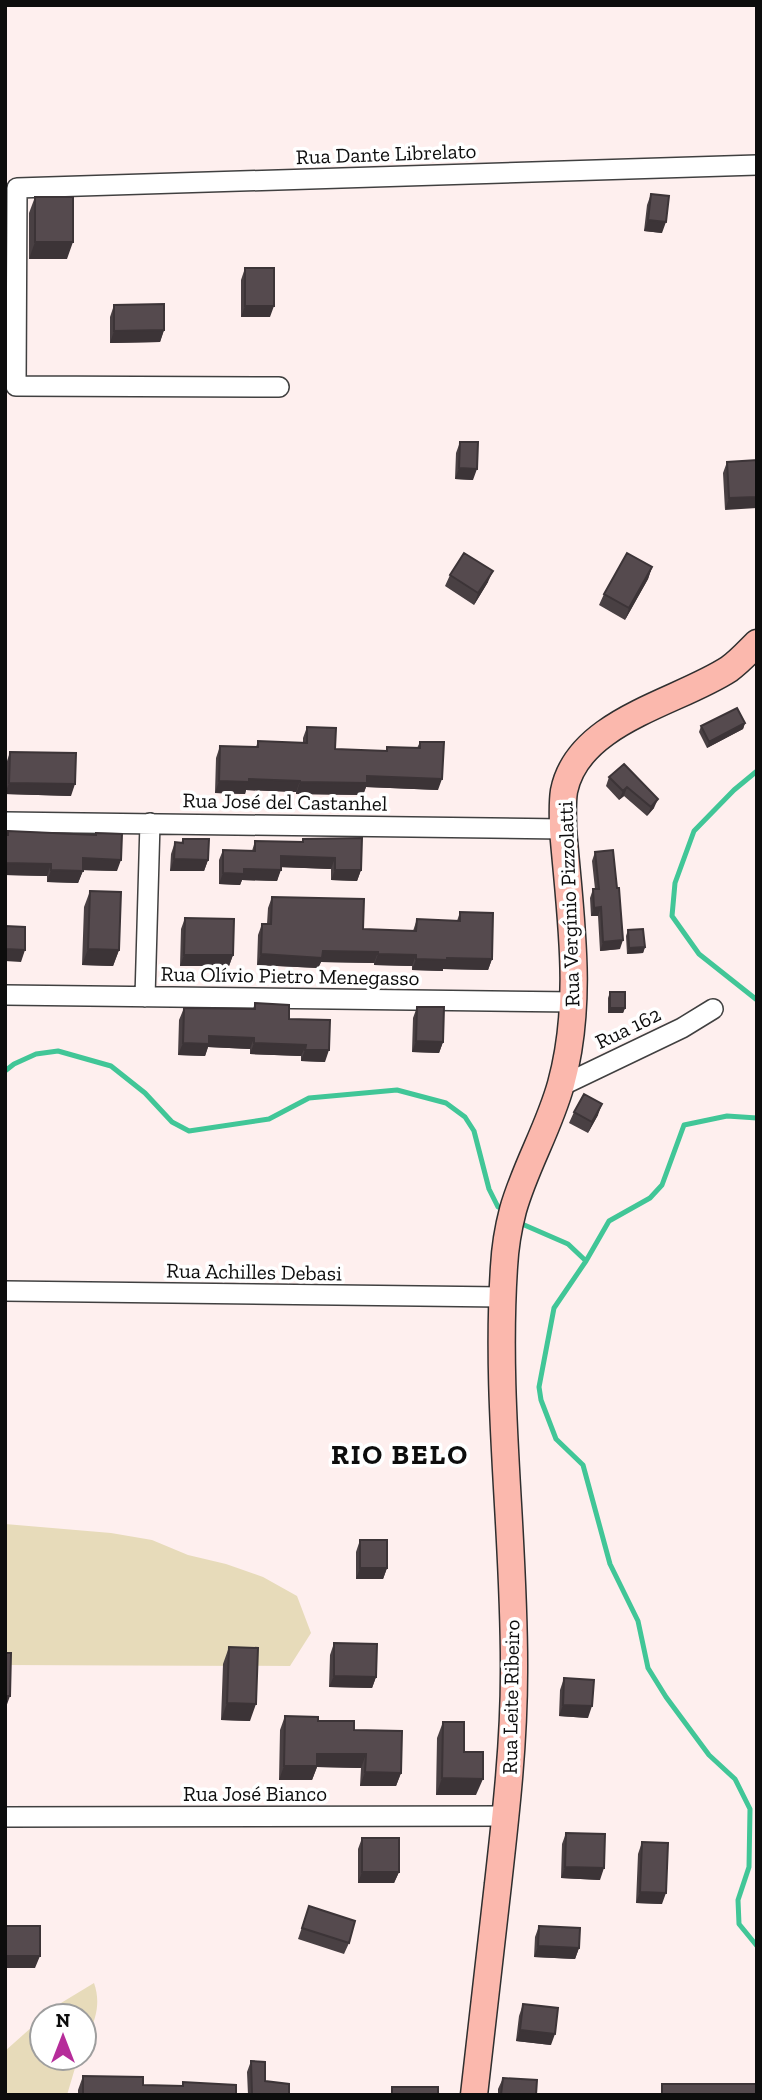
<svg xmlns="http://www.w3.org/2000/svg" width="762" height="2100" viewBox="0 0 762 2100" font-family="'Zilla Slab',serif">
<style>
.green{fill:#e7dbba}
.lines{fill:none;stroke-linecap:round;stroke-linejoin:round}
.stream{stroke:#41c697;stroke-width:5}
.street-casing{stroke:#404040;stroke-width:22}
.secondary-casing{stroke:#2f2f2f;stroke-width:29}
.street{stroke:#fff;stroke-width:19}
.secondary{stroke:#fbb8ad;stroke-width:26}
.wall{fill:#494043}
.shaded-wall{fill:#3c3437}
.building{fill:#554a4e;stroke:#3c3437;stroke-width:2}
.labels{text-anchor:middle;stroke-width:7;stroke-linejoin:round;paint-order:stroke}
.street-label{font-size:21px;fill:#0d0d0d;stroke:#fff}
.district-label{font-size:28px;font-weight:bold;letter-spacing:2px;fill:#0d0d0d;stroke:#fff}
</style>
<rect width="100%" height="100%" fill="#feefee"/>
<path class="green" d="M5 1524 111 1533 152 1540 188 1555 226 1564 263 1577 297 1596 311 1633 290 1666 5 1665Z
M94 1983C102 2006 94 2023 84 2045V2016H45L61 2003Z
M42 2018V2058H78L67 2095H5V2051Z"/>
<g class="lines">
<path class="stream" d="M757 771 734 790 694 831 675 883 672 916 699 954 757 1000
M5 1071 14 1064 36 1054 58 1051 111 1066 145 1093 172 1122 189 1131 269 1119 309 1098 397 1090 446 1103 465 1117 474 1131 489 1189 498 1207
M757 1118 727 1116 684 1125 662 1185 650 1198 609 1221 586 1261 554 1308 539 1387 541 1400 556 1439 583 1465 610 1564 638 1621 648 1668 666 1697 709 1755 735 1779 750 1809 749 1867 738 1900 739 1924 757 1946
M522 1224 568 1244 586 1261"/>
<defs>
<path id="street" d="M279 387 16 386 17 188 757 165
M5 822 563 829
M5 995 575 1002
M145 997 150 823
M561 1086 682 1028 713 1009
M5 1291 502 1297
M5 1817 505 1816"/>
<path id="secondary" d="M474 2095C482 2024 490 1954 498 1884 506 1813 514 1743 514 1672 515 1537 495 1403 504 1267 505 1248 508 1229 513 1210 525 1167 549 1128 561 1084 584 1000 570 915 563 829 563 816 562 804 564 791 578 721 677 703 729 669 739 662 748 652 757 643"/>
</defs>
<use href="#street" class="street-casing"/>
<use href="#secondary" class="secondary-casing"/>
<use href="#street" class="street"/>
<use href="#secondary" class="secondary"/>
</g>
<path class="wall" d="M651 194 662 233 644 231 647 205Z
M35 197 67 259H29V213Z
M245 268 270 317H241V280Z
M114 305 164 330 160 342 110 343V317Z
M460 442 473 480 455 479 456 453Z
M757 460 725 510 723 473 727 462Z
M652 567 648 579 625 620 599 605 604 594Z
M450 575 488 582 474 605 445 586Z
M745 723 743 729 707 748 699 732 701 726Z
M307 727 335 749 386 751 387 747 417 748 420 742 438 790 366 787 363 795 296 794V792L246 790 245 794 215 793 216 758 220 746 256 747 258 741 303 743V738Z
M10 752 71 796 5 794 6 764Z
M624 764 654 808 647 816 624 796 619 800 606 786 609 777Z
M8 831 95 835 96 833 117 871 83 870 78 883 47 882V876L5 875V835H7Z
M183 839 208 860 204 871H170L171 854 175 842 181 843Z
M303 839 361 870 357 881 331 880V869L281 867 277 881 242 880 240 885 219 884V860L223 850 252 851 255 841 302 842Z
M595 852 620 949 600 951 598 916H591L590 898 593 889H595L592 861Z
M90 891 119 950 113 966 82 965 84 907Z
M272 897 363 929 413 931 417 919 457 921 460 912 492 959 488 970 443 969V971L412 970V966L374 965V963L321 962 318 968 257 965 258 935 262 924H267L268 908Z
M185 918 233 955 229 966H180L181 929Z
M628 930 645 947 643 953 627 954 626 936Z
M610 992 625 1008 623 1013H608V998Z
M255 1003 289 1019 325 1062 301 1061V1056L250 1054V1049L208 1047 205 1056 178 1055 179 1020 184 1008 253 1009Z
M417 1007 443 1042 439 1053 412 1052 413 1018Z
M574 1112 598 1115 588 1133 569 1123Z
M360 1540 387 1568 383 1579H356V1552Z
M334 1643 376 1677 372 1688 329 1687 330 1655Z
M229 1647 250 1721 221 1720 223 1664Z
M564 1678 588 1718 559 1716 560 1690Z
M285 1716 318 1721 354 1730 401 1773 396 1786H360L361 1768 317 1767 312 1780H279L280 1730Z
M443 1722 464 1752 476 1795H436L437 1738Z
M566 1833 600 1880 561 1878 562 1844Z
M362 1838 399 1872 394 1883H358V1849Z
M642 1842 662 1904 636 1903 638 1854Z
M309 1906 349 1943 344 1954 298 1939Z
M539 1926 579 1948 575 1959 534 1957 535 1937Z
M523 2004 551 2045 516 2041 519 2016Z
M251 2061 265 2081 289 2095H248L247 2072Z
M83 2076 143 2085 182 2086 183 2082 236 2095H78V2090Z
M503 2078 536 2095H498V2089Z"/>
<path class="shaded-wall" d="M648 220 666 222 662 233 644 231Z
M35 242H73L67 259H29Z
M245 306H274L270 317H241Z
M164 330 160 342 110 343 114 331Z
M459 468 477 469 473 480 455 479Z
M757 497V508L725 510 729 498Z
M652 567 648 579 625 620 629 608Z
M493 571 488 582 474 605 478 593Z
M745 723 743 729 707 748 709 742Z
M367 776 442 779 438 790 366 787 363 795 296 794 300 782Z
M249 779 300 781 296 792 246 790 245 794 215 793 219 781Z
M9 783 75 784 71 796 5 794Z
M627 787 624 796 619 800 623 791Z
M658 799 654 808 647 816 651 807Z
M281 856 335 858 331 869 277 867Z
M83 858 121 860 117 871 79 870Z
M174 859 208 860 204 871H170Z
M5 863 51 864 47 876 5 875Z
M244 869 281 870 277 881 242 880 240 885 219 884 223 873Z
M51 870 83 871 78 883 47 882Z
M335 870H361L357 881 331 880Z
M601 907 598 916H591L594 908Z
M623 940 620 949 600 951 603 942Z
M645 947 643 953 627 954 629 948Z
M5 949 25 950 21 962 5 961Z
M88 949 119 950 113 966 82 965Z
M323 951 378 952 374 963 321 962 318 968 257 965 261 954Z
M378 954 416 955 412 966 374 965Z
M184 955H233L229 966H180Z
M447 958 492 959 488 970 443 969V971L412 970 416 959Z
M610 1008H625L623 1013H608Z
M209 1036 254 1038 250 1049 208 1047 205 1056 178 1055 183 1043Z
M416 1041 443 1042 439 1053 412 1052Z
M254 1043 306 1045 301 1056 250 1054Z
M305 1050H329L325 1062 301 1061Z
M602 1104 598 1115 588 1133 592 1122Z
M360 1568H387L383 1579H356Z
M334 1676 376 1677 372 1688 329 1687Z
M5 1696H10L5 1710Z
M227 1703 256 1704 250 1721 221 1720Z
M563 1705 592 1706 588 1718 559 1716Z
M317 1754H366L361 1768 317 1767 312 1780H279L284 1766Z
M365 1772 401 1773 396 1786H360Z
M442 1778 483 1779 476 1795H436Z
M565 1867 604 1868 600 1880 561 1878Z
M362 1872H399L394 1883H358Z
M640 1892 666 1893 662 1904 636 1903Z
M538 1946 579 1948 575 1959 534 1957Z
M5 1956H40L35 1968H5Z
M520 2030 555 2034 551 2045 516 2041Z"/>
<path class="building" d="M651 194 669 196 666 222 648 220Z
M35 197H73V242H35Z
M245 268H274V306H245Z
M164 304V330L114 331V305Z
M460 442H478L477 469 459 468Z
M757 460V497L729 498 727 462Z
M464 553 493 571 478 593 450 575Z
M627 553 652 567 629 608 604 594Z
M737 708 745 723 709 742 701 726Z
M307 727 336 728 335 749 387 751V747L420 748V742H444L442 779 367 776V783L300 782V781L249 779V782L219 781 220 746 258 747V741L307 743Z
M10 752 76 753 75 784 9 783Z
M624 764 658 799 651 807 627 787 623 791 609 777Z
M8 831 96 835V833L122 834 121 860 83 858V871L51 870V864L5 863V835H8Z
M362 838 361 870H335V858L281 856V870L244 869V874L223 873V850L255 851V841L303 842V839Z
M183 839H209L208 860 174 859 175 842 183 843Z
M613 850 617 888H619L623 940 603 942 601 907 594 908 593 889H599L595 852Z
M90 891 121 892 119 950 88 949Z
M272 897 364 899 363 929 416 931 417 919 460 921V912L493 913 492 959 447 958V960L416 959V955L378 954V952L323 951 322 958 261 954 262 924H271Z
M185 918 234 919 233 955H184Z
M5 926 25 927V950L5 949Z
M643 929 645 947 629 948 628 930Z
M610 992H625V1008H610Z
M255 1003 289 1005V1019L330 1020 329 1050H305L306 1045 254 1043V1038L209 1036V1044L183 1043 184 1008 255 1009Z
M417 1007H444L443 1042 416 1041Z
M584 1094 602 1104 592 1122 574 1112Z
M360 1540H387V1568H360Z
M334 1643 377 1644 376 1677 334 1676Z
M229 1647 258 1648 256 1704 227 1703Z
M5 1653H11L10 1696H5Z
M564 1678 594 1680 592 1706 563 1705Z
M285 1716 318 1717V1721H354V1730L402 1731 401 1773 365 1772 366 1754H317V1766H284Z
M443 1722H464V1752H483V1779L442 1778Z
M566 1833 605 1834 604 1868 565 1867Z
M362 1838H399V1872H362Z
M642 1842 668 1843 666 1893 640 1892Z
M309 1906 355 1921 349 1943 302 1928Z
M5 1926H40V1956H5Z
M539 1926 580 1928 579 1948 538 1946Z
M523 2004 558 2008 555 2034 520 2030Z
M251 2061 265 2062V2081L289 2084V2095H252Z
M83 2076 143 2077V2085L183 2086V2082L236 2085V2095H83Z
M503 2078 537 2080 536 2095H501Z
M662 2084H757V2095H662Z
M392 2087H438V2095H392Z"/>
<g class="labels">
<g class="street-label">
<text transform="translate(386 154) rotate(-2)" y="7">Rua Dante Librelato</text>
<text transform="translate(285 802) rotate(1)" y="7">Rua José del Castanhel</text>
<text transform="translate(569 904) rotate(-92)" y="7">Rua Vergínio Pizzolatti</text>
<text transform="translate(290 976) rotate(1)" y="7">Rua Olívio Pietro Menegasso</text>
<text transform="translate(628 1028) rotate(-26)" y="7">Rua 162</text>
<text transform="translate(254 1272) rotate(1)" y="7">Rua Achilles Debasi</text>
<text transform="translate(511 1697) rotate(-89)" y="7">Rua Leite Ribeiro</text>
<text x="255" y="1801">Rua José Bianco</text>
</g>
<g class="district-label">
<text x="400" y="1464">RIO BELO</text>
</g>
</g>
<rect width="762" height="2100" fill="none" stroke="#0d0d0d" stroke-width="14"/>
<g transform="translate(63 2037)"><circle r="33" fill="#ffffff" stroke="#9e9e9e" stroke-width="2"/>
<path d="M0-5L12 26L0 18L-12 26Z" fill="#b62d9a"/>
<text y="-10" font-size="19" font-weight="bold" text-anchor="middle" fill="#0d0d0d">N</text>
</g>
</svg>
